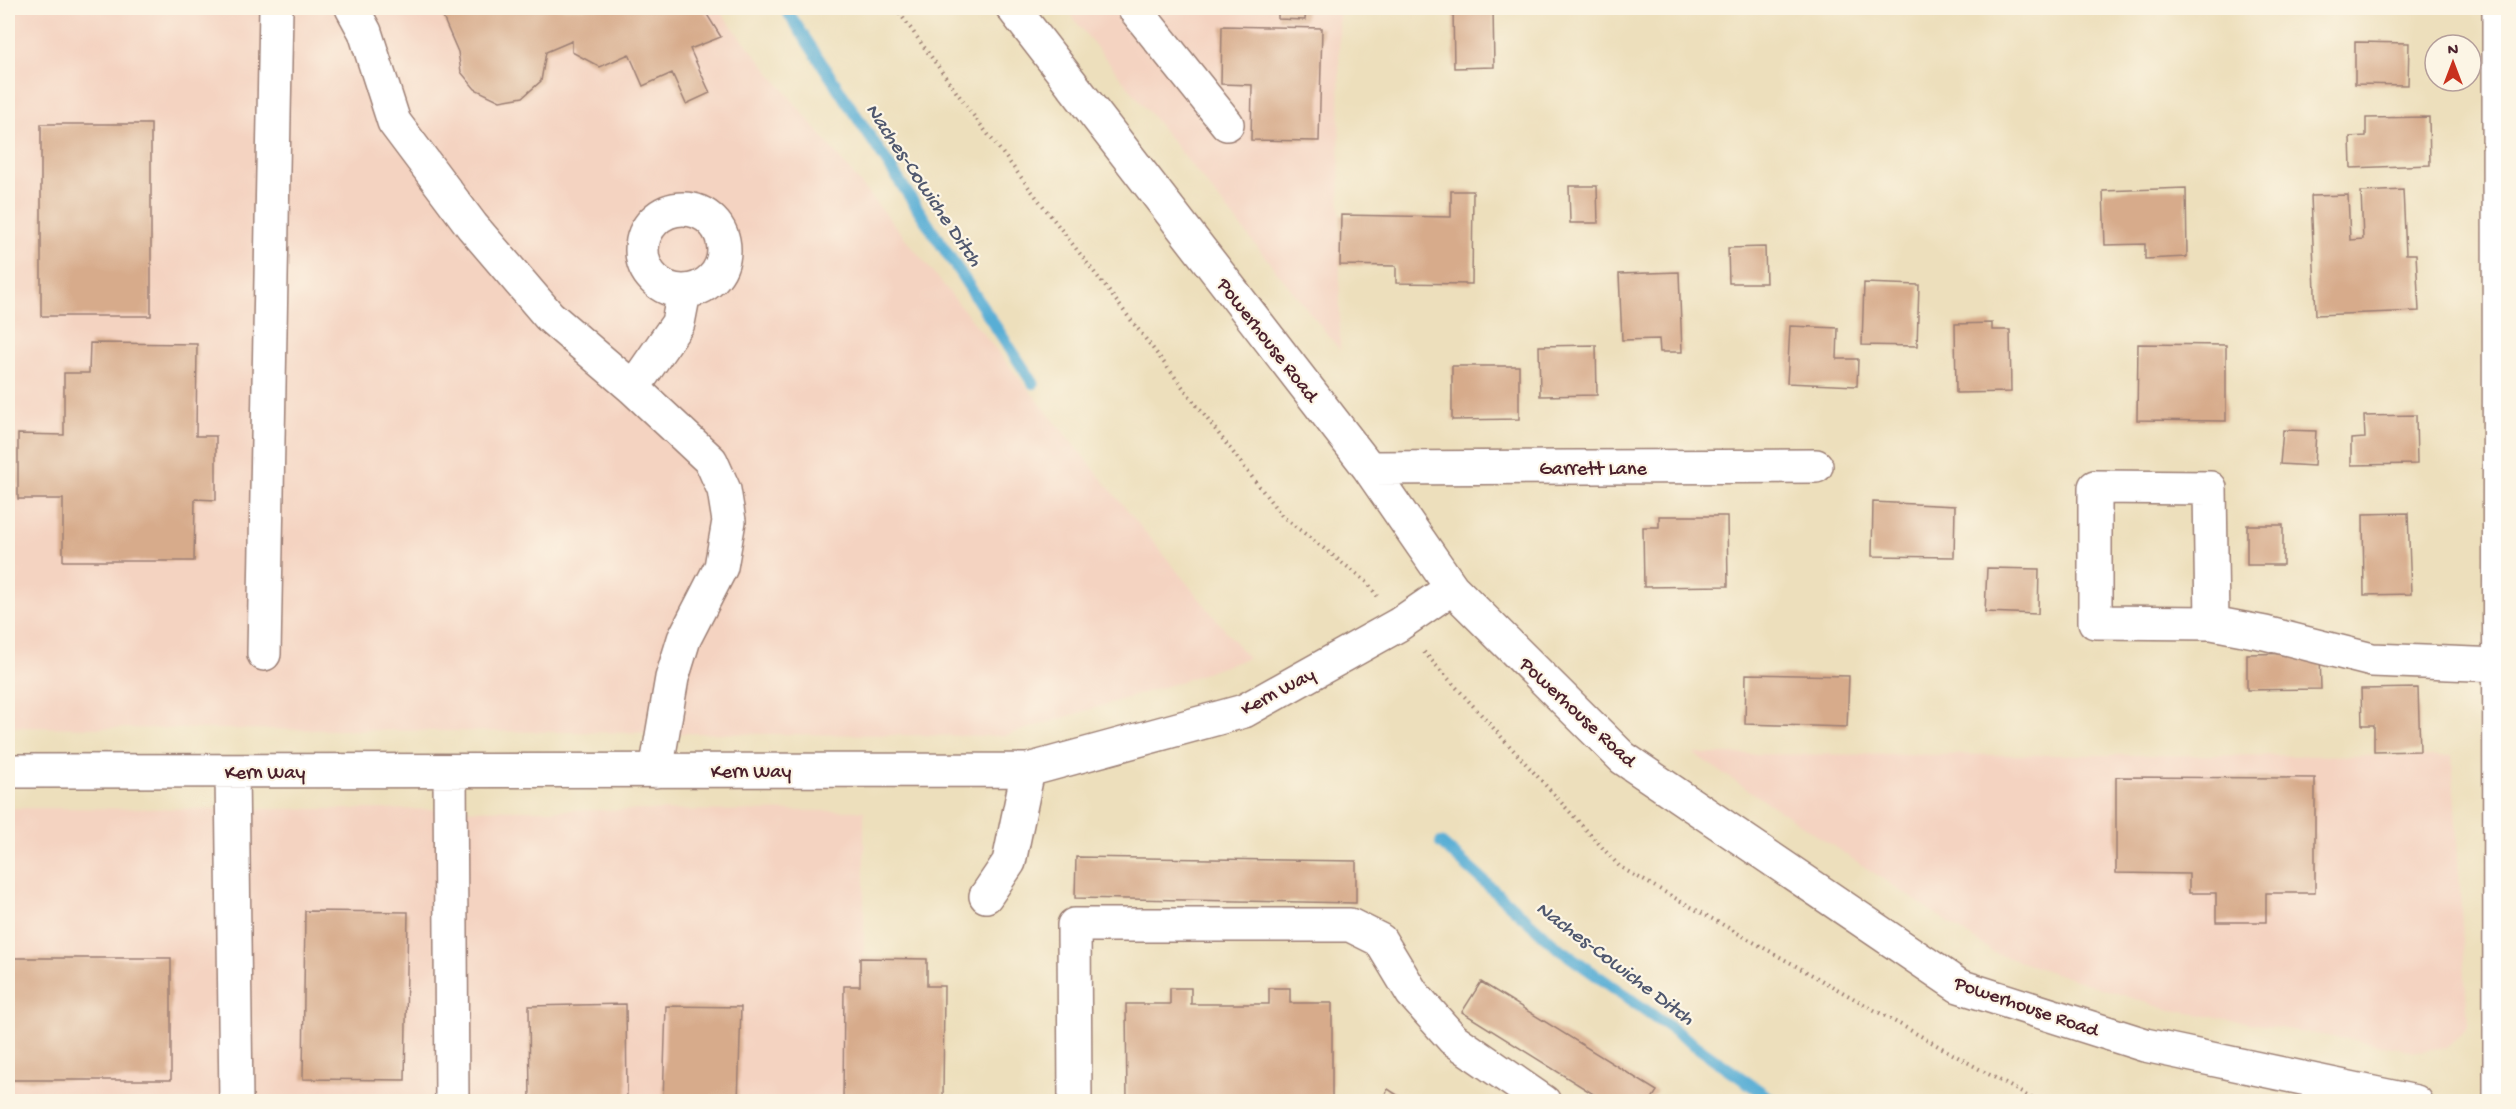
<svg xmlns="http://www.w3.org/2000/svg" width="2516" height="1109" viewBox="0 0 2516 1109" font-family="'Gochi Hand',sans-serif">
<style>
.built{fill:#f4d3c1}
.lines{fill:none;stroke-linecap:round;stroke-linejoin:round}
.stream{stroke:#58aed5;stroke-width:12}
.building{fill:#d7ab8b}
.minor-casing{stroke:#9c7f74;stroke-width:36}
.path{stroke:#9c7f74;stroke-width:4;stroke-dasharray:1.5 4.5;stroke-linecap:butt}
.minor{stroke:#fff;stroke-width:33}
.labels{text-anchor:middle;stroke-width:4.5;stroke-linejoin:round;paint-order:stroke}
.street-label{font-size:20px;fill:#4a1f2b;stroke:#fcf5e5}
.water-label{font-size:21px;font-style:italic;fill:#50586f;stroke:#fcf5e5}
</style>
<rect width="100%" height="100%" fill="#fcf5e5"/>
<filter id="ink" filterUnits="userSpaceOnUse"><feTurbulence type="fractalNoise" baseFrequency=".0167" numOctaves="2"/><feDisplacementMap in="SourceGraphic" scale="12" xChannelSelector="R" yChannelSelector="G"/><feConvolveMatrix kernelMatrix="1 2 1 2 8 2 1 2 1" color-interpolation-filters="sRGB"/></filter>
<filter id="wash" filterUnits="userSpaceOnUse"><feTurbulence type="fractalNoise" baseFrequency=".008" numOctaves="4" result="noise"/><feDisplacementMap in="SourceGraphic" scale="24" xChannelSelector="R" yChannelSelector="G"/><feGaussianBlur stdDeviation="1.35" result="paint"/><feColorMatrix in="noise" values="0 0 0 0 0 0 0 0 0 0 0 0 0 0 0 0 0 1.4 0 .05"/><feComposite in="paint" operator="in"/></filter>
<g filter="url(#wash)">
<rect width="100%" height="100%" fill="#eddfbc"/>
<path class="built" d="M8 8H717L1248 658 1179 682 1004 736 8 727Z
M1065 8H1339L1340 350Z
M1694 754 2452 756 2468 1026 2448 1047 2416 1051 2166 1009 1996 954Z
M8 808 864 811V1101L8 1102Z"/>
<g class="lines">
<path class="stream" d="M785 8 1033 383
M1441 843 1558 948 1775 1102"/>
</g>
<g id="blocks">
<path class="building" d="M439 8H703L721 37 690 49 710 93 686 104 672 73 643 86 629 54 600 67 572 52V41L546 52 541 81 523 97 500 101 475 89 461 72 458 52Z
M1278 8H1306L1305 20 1278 19Z
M1453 8H1493L1494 67 1454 68Z
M2357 8H2409V11L2357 10Z
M1222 26 1322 28 1319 141 1251 140 1252 85 1221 84Z
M2355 42 2409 43 2408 85 2355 84Z
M2429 117 2430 165 2351 168 2350 137 2366 136V118Z
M41 124H151V316H41Z
M1569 186H1597L1598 223H1570Z
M2186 188 2187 257 2145 259V244L2105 245 2103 191Z
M2403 190 2406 254H2416L2419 311 2316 315 2311 196 2348 195 2350 240 2363 239 2361 192Z
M1451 191H1473L1472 284 1396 283V266L1340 265 1341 215 1451 217Z
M1765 247 1766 283H1729L1728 248Z
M1679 272 1682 352H1660L1659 339 1622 340 1619 274Z
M1864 283 1919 285 1917 346 1862 345Z
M1992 323V330H2010L2011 392 1956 393 1955 324Z
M1790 326 1838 328 1837 359H1858L1857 386 1787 383Z
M90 343 197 344 196 436H216V500L195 499 194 561H63V499H18V434L64 435V373H89Z
M2138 344 2226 345V421L2137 420Z
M1596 345 1597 395 1540 396 1539 346Z
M1452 366H1519V419L1452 420Z
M2416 415 2417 464 2351 465V439L2365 438 2364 416Z
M2283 430 2316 431 2314 466 2280 464Z
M1873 502 1955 506 1954 557 1872 556Z
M2408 513 2411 594 2364 595 2363 514Z
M1659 516H1727L1728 586 1644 587 1643 527H1659Z
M2247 525H2283V565H2247Z
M1987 568 2039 569 2038 614 1985 612Z
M2320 653 2321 689 2247 690V654Z
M1746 674 1849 676 1847 727 1745 724Z
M2418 688 2420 751 2374 752V725H2362L2361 689Z
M2116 777 2315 778V893H2266V922H2216V893H2189V874L2116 873Z
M1076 857 1356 861V903L1075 898Z
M305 911 408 912 405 1080 303 1079Z
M8 958H171V1080H8Z
M860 958 927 959V986H944L943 1102H843L844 986H860Z
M1481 982 1657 1091 1650 1102H1606L1462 1012Z
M1170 988H1191V1004H1269V988H1290V1003H1332V1102H1127L1126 1004H1170Z
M626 1004 627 1102H530L529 1006Z
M666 1006 741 1007 738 1102H663Z
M1388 1089 1408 1102H1381Z"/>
</g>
</g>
<g filter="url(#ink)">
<use href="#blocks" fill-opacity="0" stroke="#9c7f74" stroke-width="1.5"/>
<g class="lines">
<defs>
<path id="minor" d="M352 8 365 32 394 122 472 226 549 316 633 388 711 461 724 490 729 521 721 567 684 639 672 678 656 771
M1013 8 1369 468 1452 588 1623 758 1959 986 2145 1045 2416 1102
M1134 8 1227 124
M2499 8 2500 1102
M642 250a41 41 0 1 1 82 0a41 41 0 1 1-82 0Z
M633 388 678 323 684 292
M1369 468 1816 466
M2212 623 2095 622V487L2210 488 2212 623 2265 633 2372 660 2500 665
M264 654 276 8
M8 771 1028 770 1244 711 1398 625 1452 588
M232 771 236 1102
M450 771 452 1102
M986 896 1009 862 1028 770
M1075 1102 1074 925H1350L1380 940 1412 993 1453 1039 1544 1102"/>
</defs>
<use href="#minor" class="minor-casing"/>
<path class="path" d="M896 8 970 111 1282 516 1367 582 1377 596
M1424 652 1620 867 2038 1102"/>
<use href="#minor" class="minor"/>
</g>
</g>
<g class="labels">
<g class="street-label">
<text transform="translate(1269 339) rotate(52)" y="7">Powerhouse Road</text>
<text x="1593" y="474">Garrett Lane</text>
<text transform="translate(1277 690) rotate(-28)" y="7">Kern Way</text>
<text transform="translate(1579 711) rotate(43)" y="7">Powerhouse Road</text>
<text x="751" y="777">Kern Way</text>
<text x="265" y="778">Kern Way</text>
<text transform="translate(2027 1005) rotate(19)" y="7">Powerhouse Road</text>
</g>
<g class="water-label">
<text transform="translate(925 184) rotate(56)" y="7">Naches-Cowiche Ditch</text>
<text transform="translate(1616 962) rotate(37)" y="7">Naches-Cowiche Ditch</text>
</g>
</g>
<rect width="2516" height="1109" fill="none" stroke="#fcf5e5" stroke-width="30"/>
<g transform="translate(2453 63)"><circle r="28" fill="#fcf5e5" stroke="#b59f9b" stroke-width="1.5"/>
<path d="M0-4.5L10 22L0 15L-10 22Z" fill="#c8321e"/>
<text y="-9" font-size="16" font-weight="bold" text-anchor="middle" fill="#4a1f2b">N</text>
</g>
</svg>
